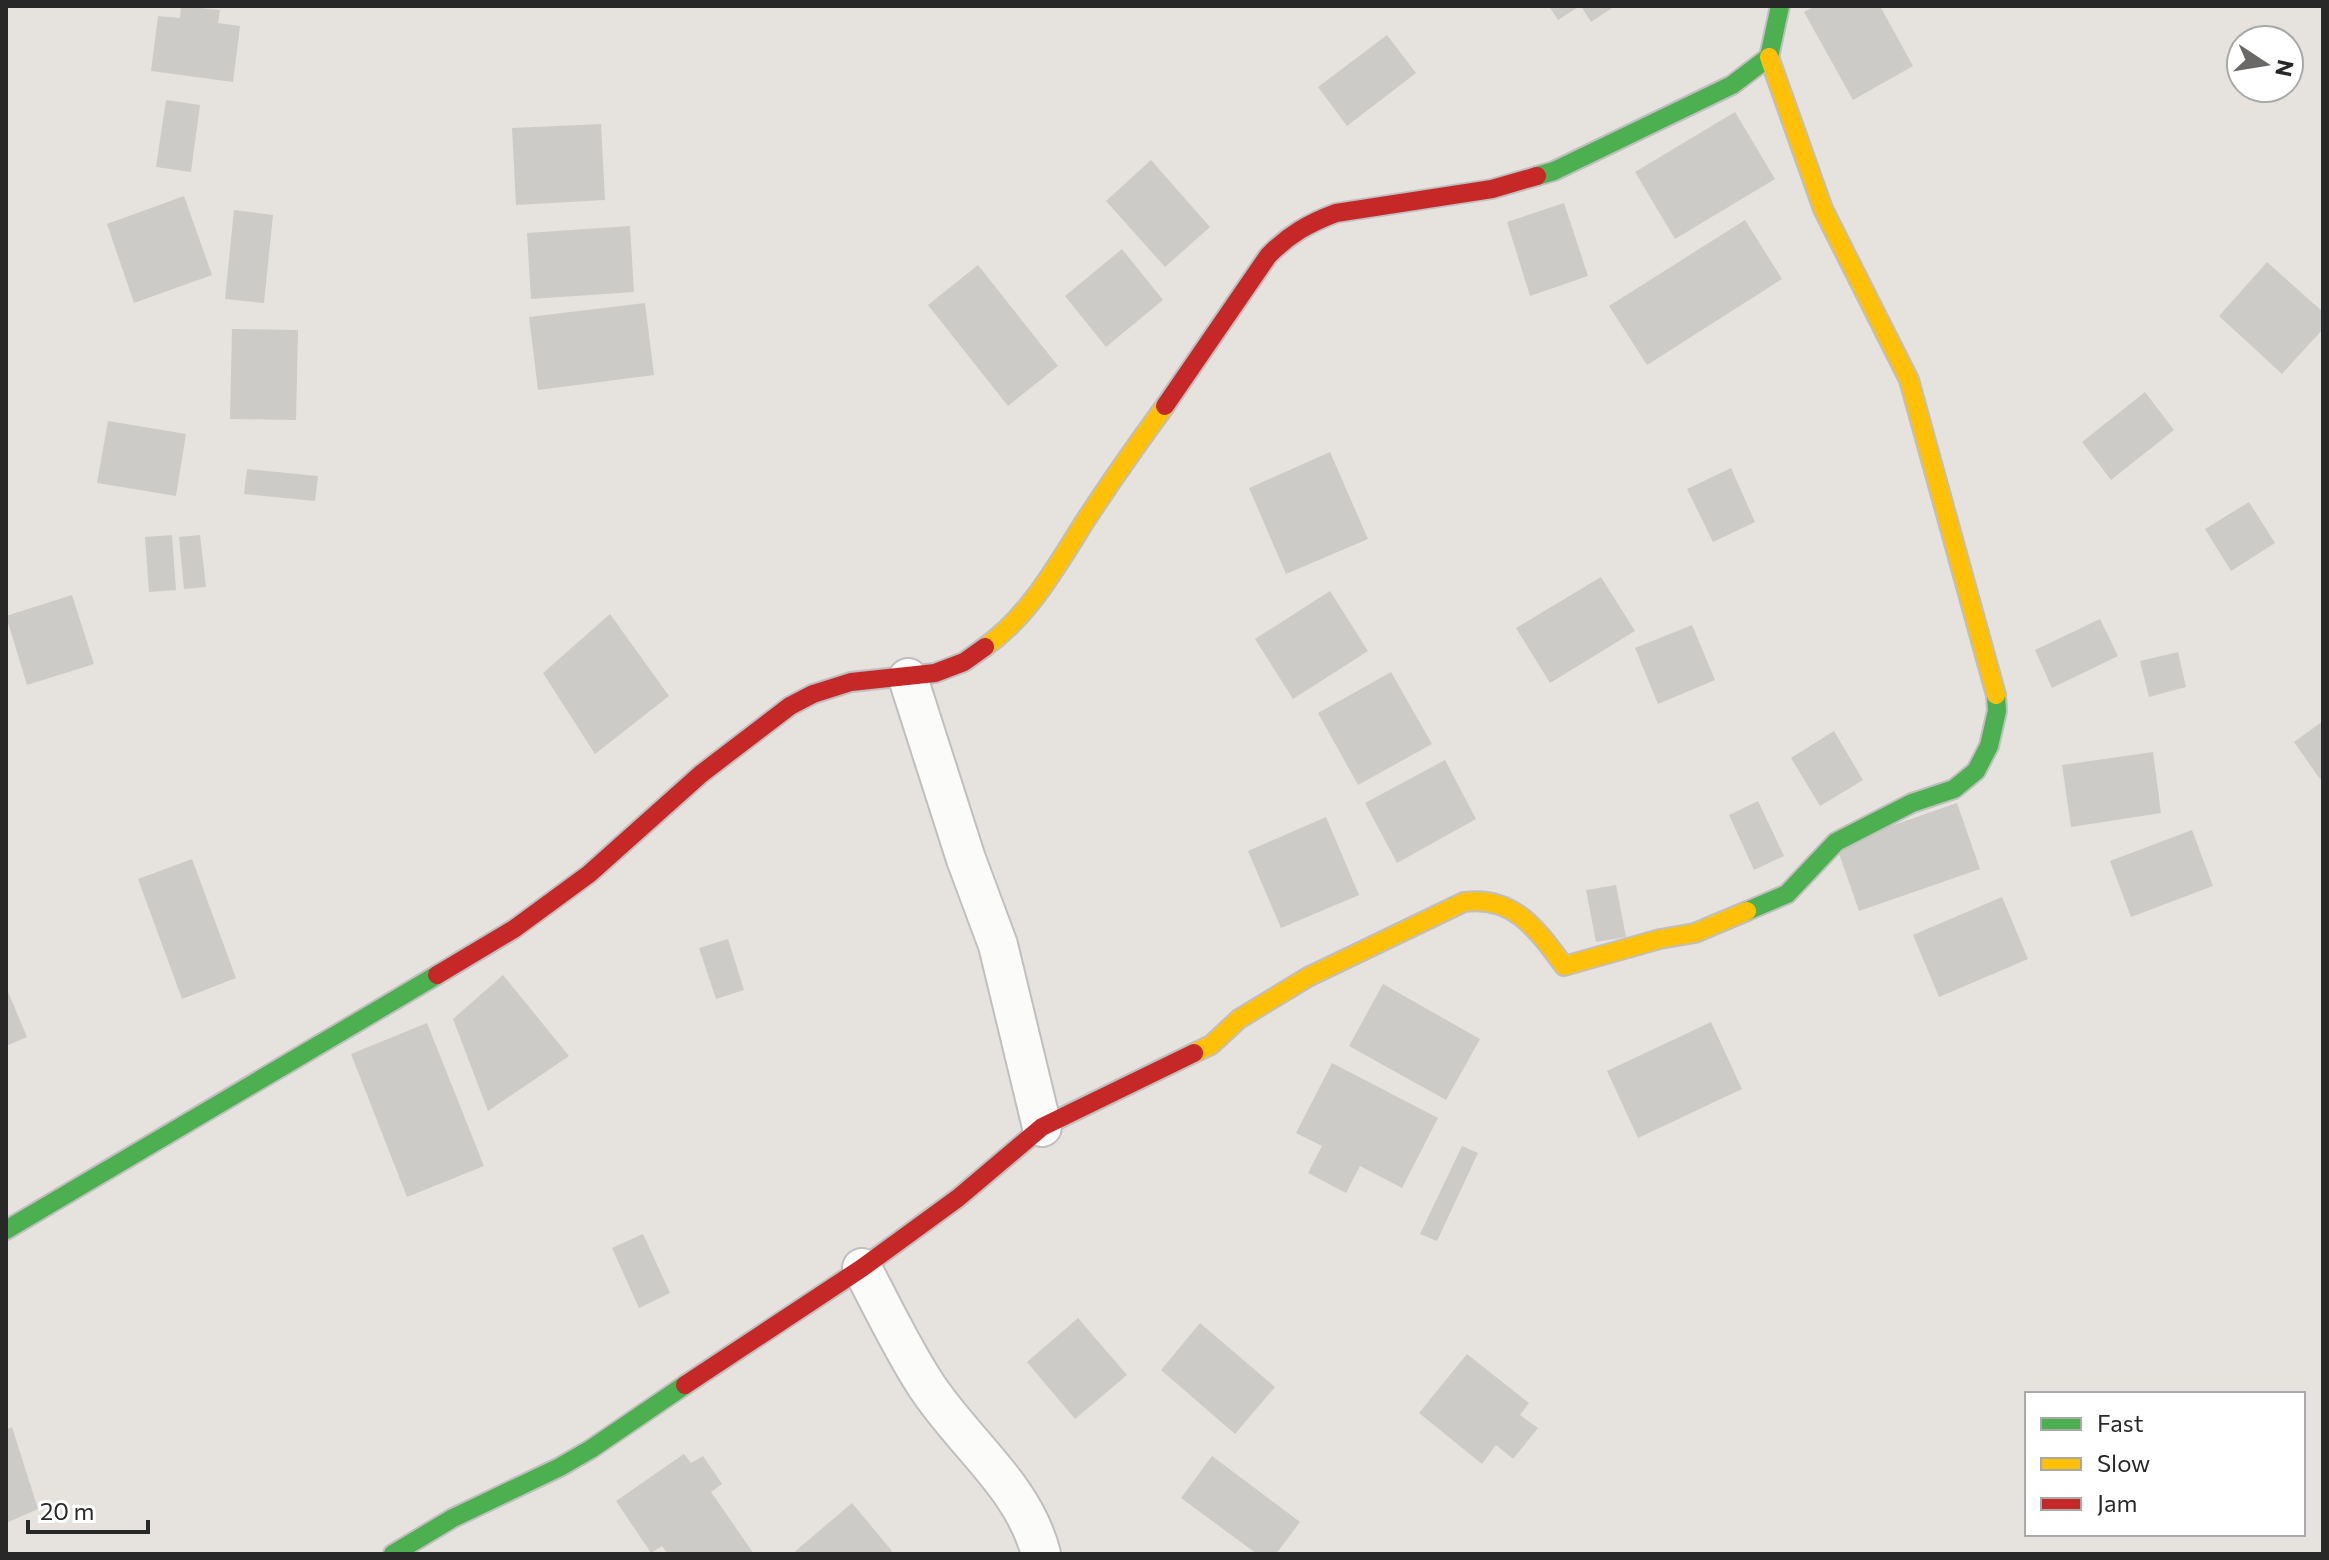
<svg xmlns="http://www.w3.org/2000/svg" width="2329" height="1560" viewBox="0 0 2329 1560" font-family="Commissioner,sans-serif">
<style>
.building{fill:#cdcbc8}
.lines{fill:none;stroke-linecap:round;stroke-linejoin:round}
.street-casing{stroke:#c0bfbf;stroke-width:42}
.fast-casing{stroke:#c0bfbf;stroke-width:22}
.slow-casing{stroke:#c0bfbf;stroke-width:22}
.jam-casing{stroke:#c0bfbf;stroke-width:22}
.street{stroke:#fbfbfa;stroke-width:38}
.fast{stroke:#4caf50;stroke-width:18}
.slow{stroke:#ffc107;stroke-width:18}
.jam{stroke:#c62828;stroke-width:18}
</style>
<rect width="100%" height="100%" fill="#e6e2de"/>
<path class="building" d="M181 6 220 10 218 23 240 26 233 82 151 71 158 16 180 18Z
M1549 6H1580L1558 20Z
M1581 6H1615L1591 22Z
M1815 6H1880L1913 66 1853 100 1804 12Z
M1387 35 1416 73 1347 126 1318 87Z
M166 100 200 105 191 172 156 167Z
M1735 112 1775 179 1675 239 1635 172Z
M601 124 605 200 516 205 512 128Z
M1151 160 1210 227 1165 267 1106 201Z
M184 196 212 275 134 303 107 224Z
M1564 203 1588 276 1530 296 1507 222Z
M234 210 273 215 264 303 225 299Z
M1745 220 1782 279 1647 365 1609 306Z
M630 226 634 292 531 299 527 233Z
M1122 249 1163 300 1106 347 1065 296Z
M2267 262 2323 312V329L2282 374 2219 316Z
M978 265 1058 366 1008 406 928 305Z
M645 303 654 375 538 390 529 317Z
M232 329 298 330 296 420 230 419Z
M2145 392 2174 430 2111 480 2082 442Z
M108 421 186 434 176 496 97 483Z
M1330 452 1368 539 1286 574 1249 488Z
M1731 468 1755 522 1713 542 1687 489Z
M247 469 318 476 315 501 244 494Z
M2249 502 2275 543 2231 571 2205 529Z
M172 535 176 590 149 592 145 537Z
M200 535 206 587 184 589 179 537Z
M1601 577 1635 631 1550 683 1516 628Z
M1330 591 1368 651 1293 699 1255 639Z
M72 595 94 664 27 685 6 616Z
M610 614 669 696 595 754 543 673Z
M2100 619 2118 656 2052 688 2035 650Z
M1692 625 1715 680 1658 704 1635 648Z
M2178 652 2186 687 2149 697 2140 661Z
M1391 672 1432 744 1358 785 1318 713Z
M2323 721V777L2320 779 2294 742Z
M1834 731 1863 780 1820 806 1791 758Z
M2153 752 2161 813 2071 827 2062 765Z
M1445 760 1476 819 1397 863 1365 803Z
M1758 801 1784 856 1754 870 1729 815Z
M1957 803 1980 869 1859 911 1836 845Z
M1326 817 1359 895 1281 928 1248 851Z
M2192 830 2213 886 2131 917 2110 861Z
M192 859 236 978 182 999 138 879Z
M1616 885 1626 937 1596 942 1586 890Z
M2002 897 2028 959 1939 997 1913 935Z
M728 939 744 990 716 999 699 948Z
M503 975 569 1056 488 1111 453 1019Z
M1383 984 1480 1039 1446 1100 1349 1046Z
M6 987 27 1037 6 1046Z
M1711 1022 1742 1089 1638 1138 1607 1071Z
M427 1023 484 1166 407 1197 351 1054Z
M1332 1063 1438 1118 1402 1188 1360 1166 1346 1193 1308 1173 1322 1146 1296 1133Z
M1462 1146 1478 1153 1437 1241 1420 1234Z
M643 1234 670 1293 639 1308 612 1248Z
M1078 1318 1127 1375 1075 1419 1027 1362Z
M1200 1323 1275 1387 1235 1434 1161 1370Z
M1467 1354 1529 1403 1520 1415 1538 1428 1513 1459 1496 1445 1482 1464 1419 1413Z
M12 1427 38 1509 6 1523V1430Z
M684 1454 691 1463 703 1456 722 1484 711 1492 754 1554H668L662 1546 651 1553 616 1501Z
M1212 1456 1300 1522 1276 1554H1257L1181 1498Z
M852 1503 892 1551 889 1554H792Z"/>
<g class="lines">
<defs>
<path id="street" d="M908 678 966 859 998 945 1042 1127
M862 1268C882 1306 901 1346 924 1382 961 1441 1023 1484 1041 1554"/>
<path id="fast" d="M1537 176 1554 171 1732 85 1769 57 1780 6
M1747 911 1787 894 1836 842 1912 803 1954 789 1976 771 1989 746 1997 711 1996 695
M6 1230 437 975
M393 1554 453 1518 560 1467 591 1449 685 1385"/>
<path id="slow" d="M1769 57 1823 209 1909 380 1996 695
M985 647C1031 614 1057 565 1087 518 1112 480 1138 443 1165 406
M1194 1053 1211 1045 1239 1019 1308 977 1464 902C1514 895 1538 931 1564 966L1660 939 1695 933 1747 911"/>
<path id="jam" d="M1165 406 1268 256C1288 235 1309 223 1336 213L1492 189 1537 176
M437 975 514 929 589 874 701 774 790 706 813 694 851 682 935 673 964 662 985 647
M685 1385 862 1268 958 1198 1042 1127 1194 1053"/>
</defs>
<use href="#street" class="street-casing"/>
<use href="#fast" class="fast-casing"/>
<use href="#slow" class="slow-casing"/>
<use href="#jam" class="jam-casing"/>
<use href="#street" class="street"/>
<use href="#fast" class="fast"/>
<use href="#slow" class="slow"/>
<use href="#jam" class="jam"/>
</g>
<rect width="2329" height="1560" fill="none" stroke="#282828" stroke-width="16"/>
<rect x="2025" y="1392" width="280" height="144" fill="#ffffff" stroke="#a9a9a9" stroke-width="2"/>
<rect x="2041" y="1418" width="40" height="12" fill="#4caf50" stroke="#a9a9a9" stroke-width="2"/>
<text x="2097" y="1432" font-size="24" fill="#282828">Fast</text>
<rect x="2041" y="1458" width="40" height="12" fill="#ffc107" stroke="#a9a9a9" stroke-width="2"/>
<text x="2097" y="1472" font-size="24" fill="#282828">Slow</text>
<rect x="2041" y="1498" width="40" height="12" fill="#c62828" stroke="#a9a9a9" stroke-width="2"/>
<text x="2097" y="1512" font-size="24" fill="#282828">Jam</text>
<g transform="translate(2265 64) rotate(102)"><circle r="38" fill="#ffffff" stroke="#a9a9a9" stroke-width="2"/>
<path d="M0-6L14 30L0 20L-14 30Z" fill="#6a6968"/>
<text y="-12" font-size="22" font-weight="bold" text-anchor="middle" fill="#282828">N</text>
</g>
<path d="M28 1520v12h120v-12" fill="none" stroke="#282828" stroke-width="4"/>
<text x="40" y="1520" font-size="24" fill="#282828" stroke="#ffffff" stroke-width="6" paint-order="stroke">20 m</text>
</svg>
